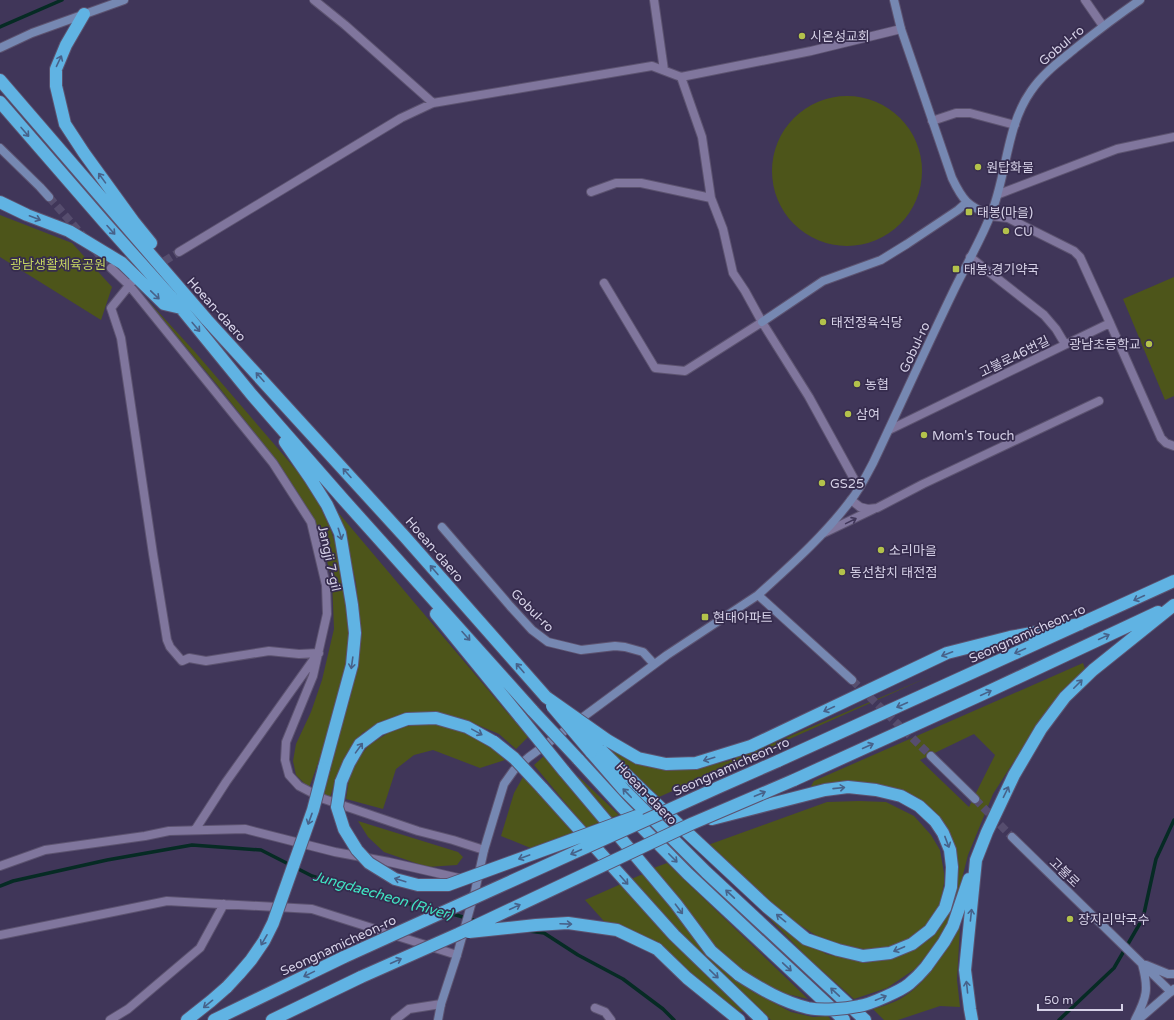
<svg xmlns="http://www.w3.org/2000/svg" width="1174" height="1020" viewBox="0 0 1174 1020" font-family="'Varela Round','Noto Sans KR',sans-serif">
<style>
.green{fill:#4d551a;fill-rule:evenodd}
.lines{fill:none;stroke-linecap:round;stroke-linejoin:round}
.stream{stroke:#062b24;stroke-width:3.5}
.street-tunnel{stroke:#564d6e;stroke-width:8;stroke-dasharray:8 4;stroke-linecap:butt}
.secondary-tunnel{stroke:#564d6e;stroke-width:8;stroke-dasharray:8 4;stroke-linecap:butt}
.street-casing{stroke:#5c5370;stroke-width:10}
.secondary-casing{stroke:#5c5370;stroke-width:10}
.highway-casing{stroke:#5c5370;stroke-width:14}
.street{stroke:#80769d;stroke-width:8}
.secondary{stroke:#7688b2;stroke-width:8}
.highway{stroke:#60b3e3;stroke-width:12}
.highway-bridge-casing{stroke:#5c5370;stroke-width:14;stroke-linecap:butt}
.highway-bridge{stroke:#60b3e3;stroke-width:12}
.oneway{stroke:#47628a}
.oneway2{stroke:#41375a}
.poi-dot{fill:#b3c24b;stroke:#362c4e;stroke-width:1.5}
.labels{text-anchor:middle;stroke-width:3.5;stroke-linejoin:round;paint-order:stroke}
.poi-label{font-size:13px;fill:#d6d1e7;stroke:#362c4e;text-anchor:start}
.street-label{font-size:13px;fill:#d6d1e7;stroke:#362c4e}
.park-label{font-size:13px;fill:#c3d361;stroke:#362c4e}
.water-label{font-size:14px;font-style:italic;fill:#40e4c3;stroke:#362c4e}
</style>
<rect width="100%" height="100%" fill="#403659"/>
<path class="green" d="M772 171a75 75 0 1 1 150 0a75 75 0 1 1-150 0Z
M0 215 72 243 112 287 101 320 0 257Z
M1174 277V396L1165 400 1123 299Z
M141 293 195 352 304 479 315 495 332 533 343 570 348 621V655L340 691 325 744 309 788 296 775 293 761 296 744 311 712 322 680 334 629 332 580 319 531 308 509 280 465 218 386Z
M331 504 528 737 516 749 499 734 461 718 429 712 408 714 386 721 362 733 335 781 330 798 322 794 352 690 357 662 359 617 356 583 347 545Z
M1083 663 1085 669 1056 700 1023 747 993 794 968 855 955 906 943 936 915 969 887 988 854 999 809 959 760 909 789 930 826 954 866 963 902 955 930 939 946 917 955 852 901 791 814 789 811 786 814 781ZM974 734 995 755 969 807 920 760Z
M931 676 659 797 611 751 688 768 712 765 728 761 776 742Z
M419 724H447L473 734 496 750 505 760 480 768 433 750 414 755 396 769 383 809 346 799 349 779 357 760 369 745 396 728Z
M544 756 601 822 586 828 534 765Z
M578 776 619 815 610 818 580 782Z
M523 777 575 833 533 849 501 836 514 793Z
M859 801 886 802 914 816 931 835 940 850 944 873V883L940 905 932 920 915 936 891 949 868 950 836 943 817 936 787 917 708 845 827 802Z
M358 821 458 852 463 857 457 865 427 867 384 852 368 837Z
M667 863 808 999 783 993 763 983 733 964 720 952 651 869Z
M643 874 694 936 731 975 753 992 791 1012 813 1017 828 1016 831 1020H771C722 975 674 929 629 880Z
M621 884 744 1012 739 1011 657 949 611 929 585 900Z
M960 926 957 980 960 1007 940 1006 898 1020H884L873 1009C880 1007 887 1005 894 1002 926 988 942 954 960 926Z"/>
<g class="lines">
<path class="stream" d="M0 27 62 0
M0 886 13 881 107 860 192 845 261 850 312 876 362 892 439 911
M449 913 477 921
M529 931 544 933 578 955 623 979 663 1009 674 1020
M1059 1020 1114 968 1143 918 1156 859 1174 820"/>
<path class="street-tunnel" d="M49 197 83 236
M94 249 111 268
M144 274 179 252"/>
<path class="secondary-tunnel" d="M852 680 931 756
M975 799 1012 837"/>
<defs>
<path id="street" d="M314 0 345 25 433 103
M654 0 664 70
M1085 0 1103 26
M932 121 956 113H970L1015 125
M591 192 616 183H641L711 198 702 137 681 77
M999 194 1117 149 1174 137
M711 198 723 229 733 273 745 291 762 322 809 397 859 488
M991 216 1008 218 1074 251 1080 257 1110 323
M179 252 401 118 433 103 652 66 681 77 811 51 901 29
M970 257 1044 315 1056 329 1065 344
M111 268 129 285 273 463 311 522 326 585 327 614 313 676 286 742 285 760 289 775 299 786 324 799 418 831 453 840 484 850
M132 282 111 308 121 338 153 554 167 640 170 647 182 661 189 658 206 661 269 651 299 654 319 653
M604 283 655 368 685 371 762 322
M889 430 1110 323 1161 438 1166 443 1174 446
M851 500 860 507 868 509 877 508 923 484 1099 401
M824 533 874 509
M195 830 226 782 316 656
M0 866 45 850 145 836 169 831 245 829 335 852 389 862 463 879
M0 935 167 901 312 909 457 955
M595 1008 605 1012 611 1020
M110 1020 128 1009 200 948 224 904
M395 1020 409 1009 441 1004"/>
<path id="secondary" d="M894 0 901 29 952 178C963 201 967 205 991 216
M0 48 32 33 124 0
M0 148 40 187 49 197
M762 322 823 281 881 260 907 244 958 210 967 202
M442 527 510 606 532 630 548 642 581 650 615 646 625 647 643 652 654 664
M852 680 758 595C791 565 824 536 851 500 860 489 866 476 873 463 900 406 926 348 954 290 966 265 981 240 991 214 1007 175 1006 126 1031 91 1043 73 1060 61 1077 47 1097 31 1118 15 1140 0
M931 756 975 799
M1012 837 1171 992
M1146 965 1168 974H1174
M438 1020 441 1004 457 955 475 891 484 850 493 820 504 784 514 770 529 757 667 655 758 595
M1135 1020C1147 997 1149 989 1142 964
M1138 1020 1174 989"/>
<path id="highway" d="M84 14 66 45 56 69V86L65 124 84 153 134 222 151 243
M0 80 207 320 405 537 546 697
M0 102 105 223 181 308 252 395 343 499 533 711
M0 202 27 215 69 231 122 263 164 304 181 308
M285 442 310 478 327 505 340 533 352 605 355 633 352 665 324 768
M436 614 521 718
M607 740 638 758 666 764 696 763 751 746 947 653 1010 637 1080 624
M597 746 647 795 767 907 806 939 838 950 863 956 890 953 912 944 930 930 945 908 951 887 952 867 950 850 943 833 935 821 919 806 901 796 876 790 848 787 825 790 712 819
M591 752 624 790 706 872 865 1020
M578 759 621 806 688 874 844 1020
M778 761 1174 581
M564 771 676 904 711 951 739 975
M794 780 983 694 1158 612
M341 782 349 763 360 744 380 729 407 719 436 718 467 727 494 742
M542 788 674 935 762 1020
M657 949 687 978 739 1020
M926 967 944 942 953 926 969 879
M187 1020 211 1001 227 987
M214 1020 344 957
M272 1020 361 977
M972 1020 970 1009 965 970 976 860 987 832 1014 775 1041 729 1065 697 1093 670 1174 605"/>
</defs>
<use href="#street" class="street-casing"/>
<use href="#secondary" class="secondary-casing"/>
<use href="#highway" class="highway-casing"/>
<use href="#street" class="street"/>
<use href="#secondary" class="secondary"/>
<use href="#highway" class="highway"/>
<defs>
<path id="highway-bridge" d="M546 697 607 740
M552 706 591 752
M533 711 578 759
M521 718 564 771
M579 727 597 746
M494 742 514 758 542 788
M341 782 337 807 344 829 357 850 369 863 395 879 418 885H448L637 816
M469 932 536 925 568 923 617 930 657 949
M344 957 719 787 778 761
M739 975C761 989 783 1002 808 1008 822 1011 845 1009 859 1006 869 1005 902 990 909 984 915 979 921 973 926 967
M361 977 458 934 691 824 794 780
M227 987 239 974 251 960 264 941 273 923 313 810 324 768"/>
</defs>
<use href="#highway-bridge" class="highway-bridge-casing"/>
<use href="#highway-bridge" class="highway-bridge"/>
</g>
<defs><path id="oneway-shaft" d="M-6 0H5M1.5-3L5.5 0L1.5 3" fill="none" stroke-width="1.6" stroke-linecap="round" stroke-linejoin="round"/></defs>
<g class="oneway">
<use href="#oneway-shaft" transform="translate(59 61) rotate(-65)"/>
<use href="#oneway-shaft" transform="translate(25 132) rotate(49)"/>
<use href="#oneway-shaft" transform="translate(102 178) rotate(-126)"/>
<use href="#oneway-shaft" transform="translate(35 218) rotate(21)"/>
<use href="#oneway-shaft" transform="translate(111 230) rotate(48)"/>
<use href="#oneway-shaft" transform="translate(155 295) rotate(44)"/>
<use href="#oneway-shaft" transform="translate(196 327) rotate(50)"/>
<use href="#oneway-shaft" transform="translate(260 377) rotate(-132)"/>
<use href="#oneway-shaft" transform="translate(347 473) rotate(-132)"/>
<use href="#oneway-shaft" transform="translate(340 534) rotate(73)"/>
<use href="#oneway-shaft" transform="translate(434 570) rotate(-131)"/>
<use href="#oneway-shaft" transform="translate(1139 598) rotate(155)"/>
<use href="#oneway-shaft" transform="translate(466 636) rotate(48)"/>
<use href="#oneway-shaft" transform="translate(1104 637) rotate(-25)"/>
<use href="#oneway-shaft" transform="translate(1020 651) rotate(156)"/>
<use href="#oneway-shaft" transform="translate(947 654) rotate(159)"/>
<use href="#oneway-shaft" transform="translate(352 663) rotate(98)"/>
<use href="#oneway-shaft" transform="translate(520 668) rotate(-131)"/>
<use href="#oneway-shaft" transform="translate(1078 684) rotate(-45)"/>
<use href="#oneway-shaft" transform="translate(986 693) rotate(-25)"/>
<use href="#oneway-shaft" transform="translate(902 705) rotate(156)"/>
<use href="#oneway-shaft" transform="translate(829 709) rotate(155)"/>
<use href="#oneway-shaft" transform="translate(477 732) rotate(29)"/>
<use href="#oneway-shaft" transform="translate(868 746) rotate(-24)"/>
<use href="#oneway-shaft" transform="translate(359 748) rotate(-54)"/>
<use href="#oneway-shaft" transform="translate(709 759) rotate(163)"/>
<use href="#oneway-shaft" transform="translate(839 788) rotate(-6)"/>
<use href="#oneway-shaft" transform="translate(1006 792) rotate(-64)"/>
<use href="#oneway-shaft" transform="translate(627 793) rotate(-134)"/>
<use href="#oneway-shaft" transform="translate(760 794) rotate(-23)"/>
<use href="#oneway-shaft" transform="translate(310 819) rotate(110)"/>
<use href="#oneway-shaft" transform="translate(947 842) rotate(69)"/>
<use href="#oneway-shaft" transform="translate(576 852) rotate(156)"/>
<use href="#oneway-shaft" transform="translate(524 857) rotate(160)"/>
<use href="#oneway-shaft" transform="translate(673 858) rotate(45)"/>
<use href="#oneway-shaft" transform="translate(400 880) rotate(-163)"/>
<use href="#oneway-shaft" transform="translate(624 880) rotate(48)"/>
<use href="#oneway-shaft" transform="translate(730 894) rotate(-137)"/>
<use href="#oneway-shaft" transform="translate(515 907) rotate(-25)"/>
<use href="#oneway-shaft" transform="translate(679 909) rotate(53)"/>
<use href="#oneway-shaft" transform="translate(971 915) rotate(-84)"/>
<use href="#oneway-shaft" transform="translate(781 918) rotate(-141)"/>
<use href="#oneway-shaft" transform="translate(566 924) rotate(2)"/>
<use href="#oneway-shaft" transform="translate(264 940) rotate(120)"/>
<use href="#oneway-shaft" transform="translate(899 949) rotate(157)"/>
<use href="#oneway-shaft" transform="translate(396 961) rotate(-24)"/>
<use href="#oneway-shaft" transform="translate(787 967) rotate(43)"/>
<use href="#oneway-shaft" transform="translate(309 974) rotate(154)"/>
<use href="#oneway-shaft" transform="translate(714 974) rotate(44)"/>
<use href="#oneway-shaft" transform="translate(967 987) rotate(-96)"/>
<use href="#oneway-shaft" transform="translate(835 992) rotate(-137)"/>
<use href="#oneway-shaft" transform="translate(881 998) rotate(-22)"/>
<use href="#oneway-shaft" transform="translate(208 1004) rotate(141)"/>
</g>
<use class="oneway2" href="#oneway-shaft" transform="translate(851 521) rotate(-26)"/>
<g class="poi-dot">
<circle cx="802" cy="36" r="4"/>
<circle cx="978" cy="167" r="4"/>
<rect x="965" y="208" width="8" height="8" rx="2"/>
<circle cx="1006" cy="231" r="4"/>
<rect x="952" y="265" width="8" height="8" rx="2"/>
<circle cx="823" cy="322" r="4"/>
<circle cx="1149" cy="344" r="4"/>
<circle cx="857" cy="384" r="4"/>
<circle cx="848" cy="414" r="4"/>
<circle cx="924" cy="435" r="4"/>
<circle cx="822" cy="483" r="4"/>
<circle cx="881" cy="550" r="4"/>
<circle cx="842" cy="572" r="4"/>
<rect x="701" y="613" width="8" height="8" rx="2"/>
<circle cx="1070" cy="919" r="4"/>
</g>
<g class="labels">
<g class="poi-label">
<text x="810" y="41">시온성교회</text>
<text x="986" y="172">원탑화물</text>
<text x="977" y="217">태봉(마을)</text>
<text x="1014" y="236">CU</text>
<text x="964" y="274">태봉.경기약국</text>
<text x="831" y="327">태전정육식당</text>
<text x="1141" y="349" text-anchor="end">광남초등학교</text>
<text x="865" y="389">농협</text>
<text x="856" y="419">삼여</text>
<text x="932" y="440">Mom's Touch</text>
<text x="830" y="488">GS25</text>
<text x="889" y="555">소리마을</text>
<text x="850" y="577">동선참치 태전점</text>
<text x="713" y="622">현대아파트</text>
<text x="1078" y="924">장지리막국수</text>
</g>
<g class="street-label">
<text transform="translate(1061 45) rotate(-40)" y="5">Gobul-ro</text>
<text transform="translate(217 309) rotate(48)" y="5">Hoean-daero</text>
<text transform="translate(914 347) rotate(-65)" y="5">Gobul-ro</text>
<text transform="translate(1014 356) rotate(-26)" y="5">고불로46번길</text>
<text transform="translate(435 549) rotate(49)" y="5">Hoean-daero</text>
<text transform="translate(330 558) rotate(78)" y="5">Jangji 7-gil</text>
<text transform="translate(533 610) rotate(45)" y="5">Gobul-ro</text>
<text transform="translate(1027 633) rotate(-24)" y="5">Seongnamicheon-ro</text>
<text transform="translate(731 766) rotate(-24)" y="5">Seongnamicheon-ro</text>
<text transform="translate(647 793) rotate(46)" y="5">Hoean-daero</text>
<text transform="translate(1065 872) rotate(44)" y="5">고불로</text>
<text transform="translate(338 945) rotate(-25)" y="5">Seongnamicheon-ro</text>
</g>
<g class="park-label">
<text x="58" y="269">광남생활체육공원</text>
</g>
<g class="water-label">
<text transform="translate(383 895) rotate(16)" y="5">Jungdaecheon (River)</text>
</g>
</g>
<path d="M1038 1004v6h84v-6" fill="none" stroke="#d6d1e7" stroke-width="2"/>
<text x="1044" y="1004" font-size="12" fill="#d6d1e7" stroke="#362c4e" stroke-width="3" paint-order="stroke">50 m</text>
</svg>
